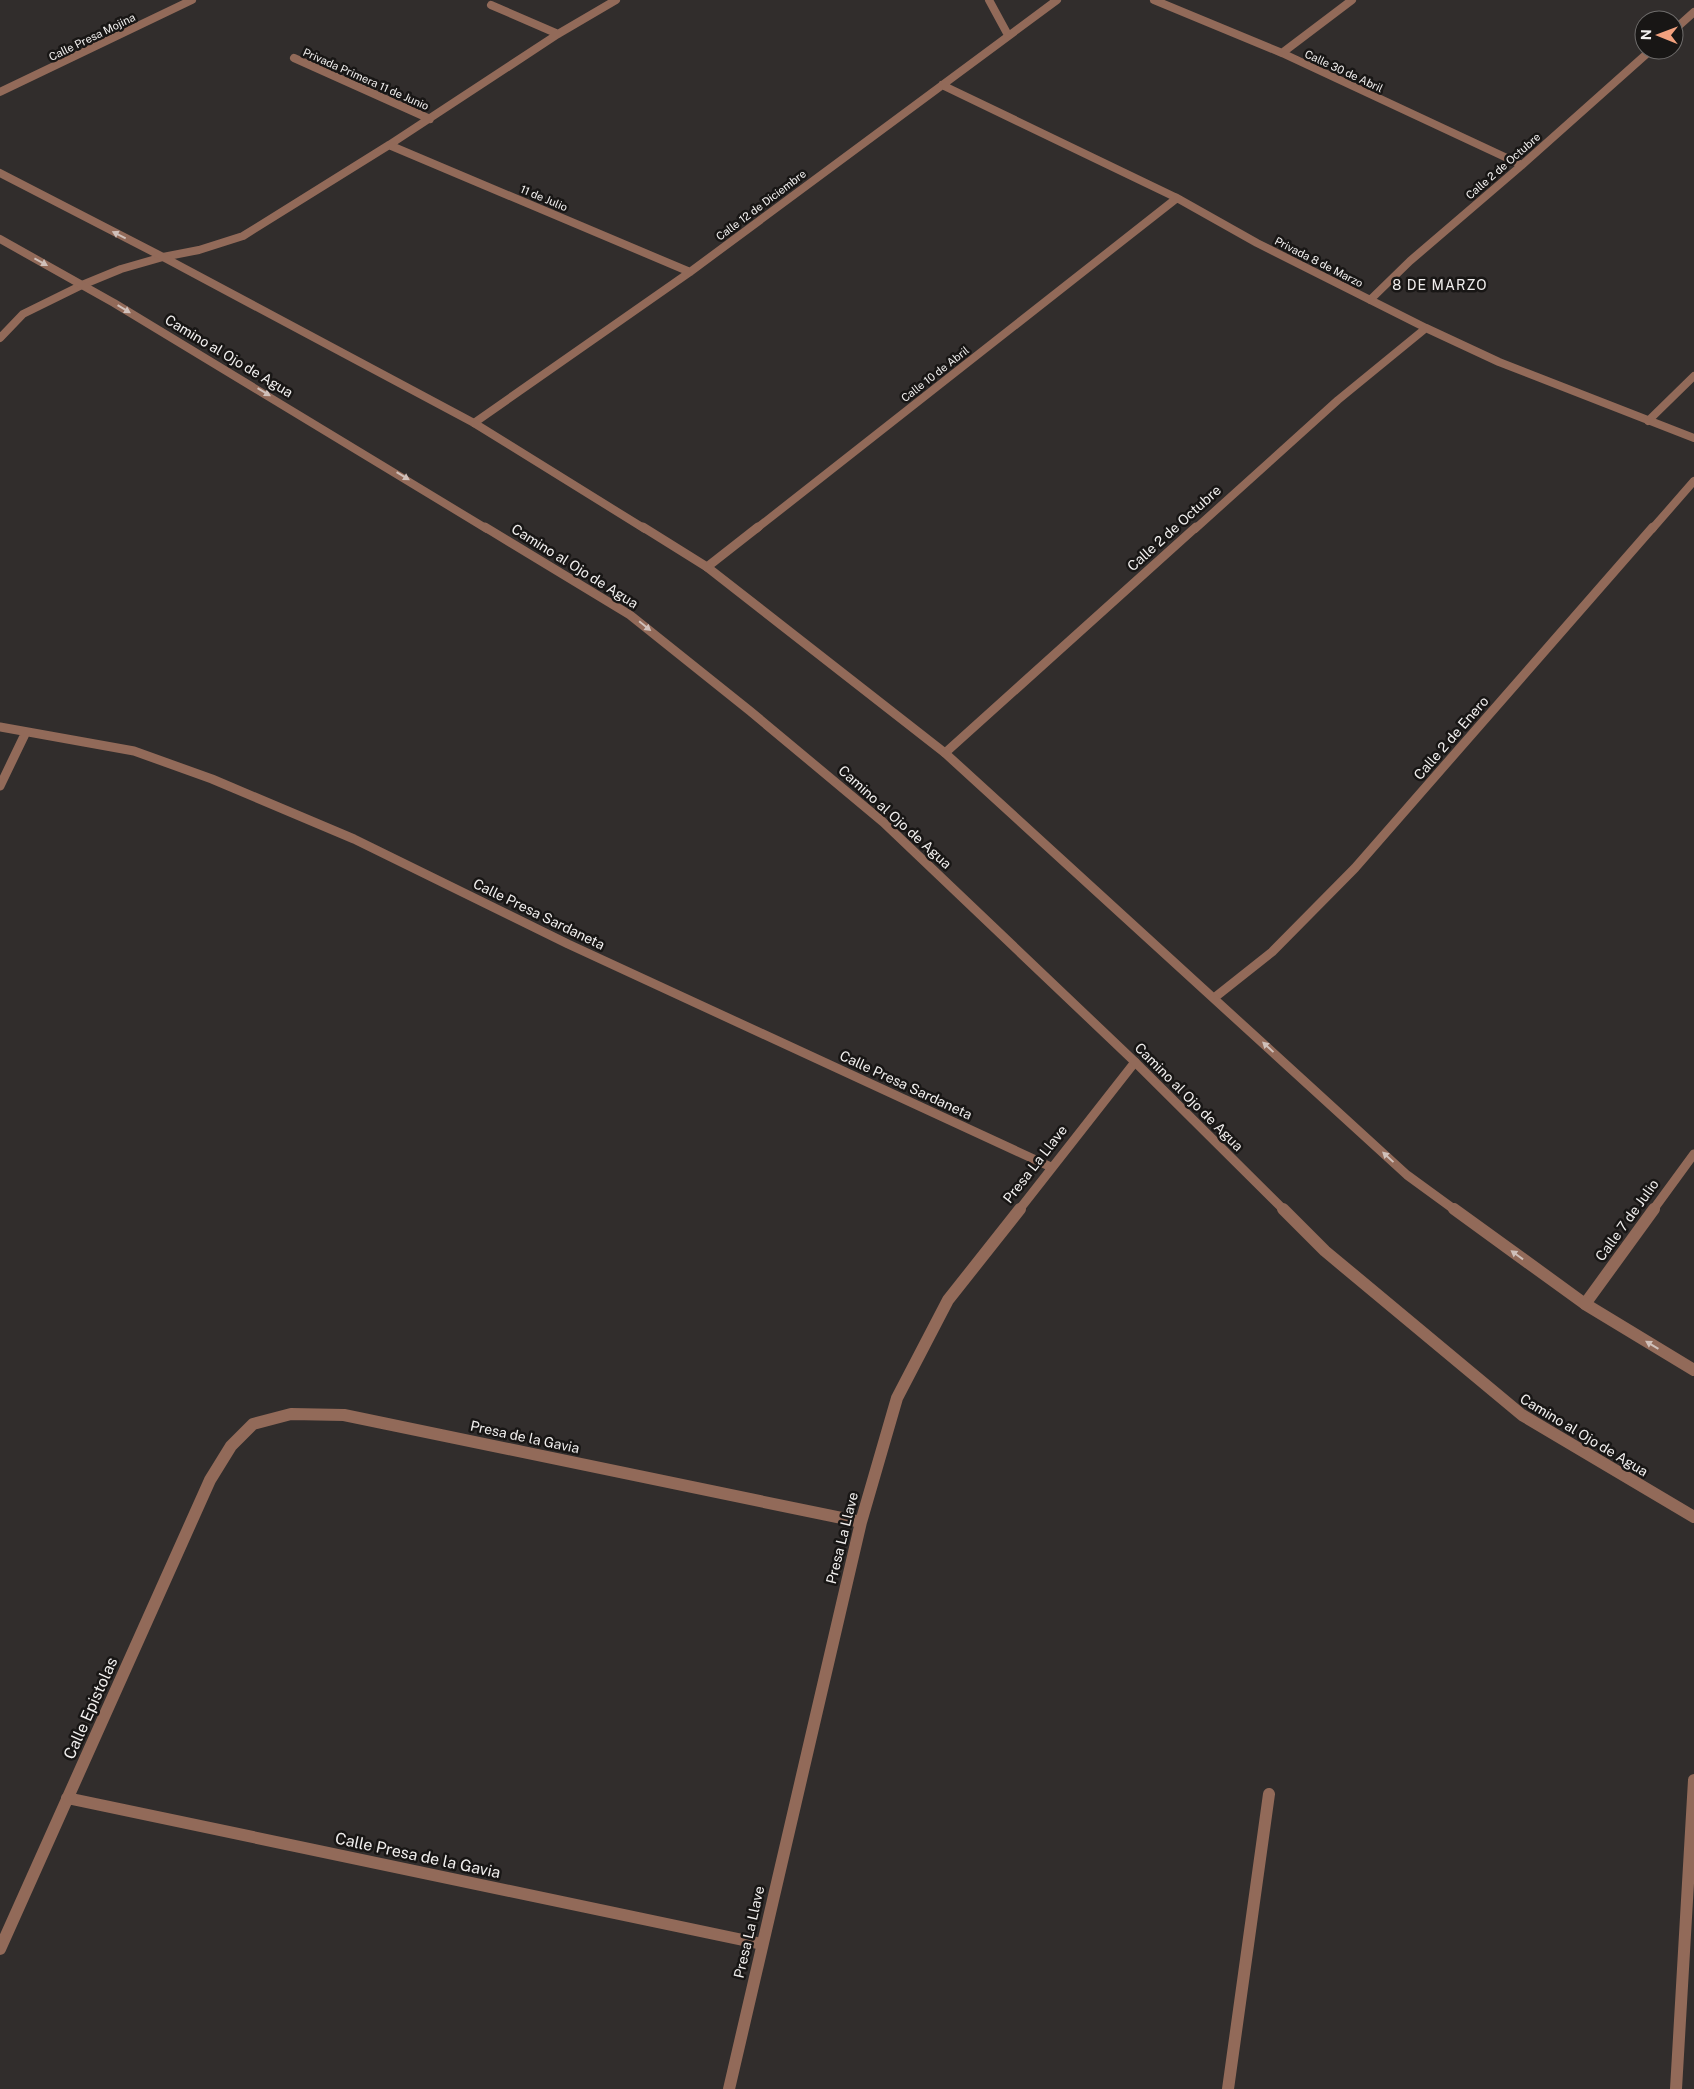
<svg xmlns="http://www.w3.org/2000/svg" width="1694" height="2089" viewBox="0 0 1694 2089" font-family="'Public Sans',sans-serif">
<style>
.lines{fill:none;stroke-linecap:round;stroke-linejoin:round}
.minor-far2{stroke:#926a59;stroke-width:8}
.minor-far1{stroke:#926a59;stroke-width:9}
.minor{stroke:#926a59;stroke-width:12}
.tertiary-far2{stroke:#926a59;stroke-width:8}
.tertiary-far1{stroke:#926a59;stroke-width:9}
.tertiary{stroke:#926a59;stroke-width:12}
.oneway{fill:#d0c0ba}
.labels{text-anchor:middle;stroke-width:5;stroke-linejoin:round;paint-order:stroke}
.far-street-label{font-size:11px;fill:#f1efee;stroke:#181615}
.far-quarter-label{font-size:14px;letter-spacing:1px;fill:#f1efee;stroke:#181615}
.street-label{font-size:14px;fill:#f1efee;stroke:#181615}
.near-street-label{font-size:16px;fill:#f1efee;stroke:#181615}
</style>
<rect width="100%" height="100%" fill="#312d2c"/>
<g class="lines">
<path class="minor-far2" d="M989 0 1008 35
M1154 0 1282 53 1522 165
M491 5 558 34
M1674 30 1694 12
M1282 53 1352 0
M294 58 430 119
M942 85 1177 198 1257 243 1426 328 1499 362 1694 438
M0 92 192 0
M389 145 690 272
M1370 300 1410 261 1522 165 1651 50
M0 338 23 314 82 285 121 269 163 257 199 250 243 236 389 145 558 34 616 0
M1648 421 1694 376
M474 423 690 272 1057 0
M756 529 1177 198
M1195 529 1338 400 1426 328
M1652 529 1694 481"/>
<path class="minor-far1" d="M707 567 758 527
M0 727 134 751 212 779 354 839 568 944 1051 1167
M945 753 1196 527
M0 786 26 732
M1214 998 1272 952 1355 868 1653 527
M1019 1210 1135 1062
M1653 1210 1694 1154"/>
<path class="minor" d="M1585 1304 1654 1209
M67 1798 762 1944
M0 1949 210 1480 231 1446 253 1424 291 1414 344 1415 861 1522
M729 2089 861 1522 897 1398 948 1300 1020 1209
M1228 2089 1269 1794
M1676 2089 1694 1780"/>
<path class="tertiary-far2" d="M0 173 163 257 474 423 645 529
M0 239 114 303 487 529"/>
<path class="tertiary-far1" d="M485 527 630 615 750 711 883 822 1135 1062 1284 1210
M643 527 707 567 945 753 1407 1175 1455 1210"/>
<path class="tertiary" d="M1283 1209 1325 1251 1522 1415 1694 1517
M1454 1209 1585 1304 1694 1370"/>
</g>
<defs><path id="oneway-solid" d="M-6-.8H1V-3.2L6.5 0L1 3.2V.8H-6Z" transform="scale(1.25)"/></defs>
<g class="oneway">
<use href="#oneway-solid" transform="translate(119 235) rotate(-153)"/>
<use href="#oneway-solid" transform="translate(41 262) rotate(29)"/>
<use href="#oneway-solid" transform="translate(124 309) rotate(31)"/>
<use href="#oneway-solid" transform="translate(264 392) rotate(31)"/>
<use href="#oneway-solid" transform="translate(403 476) rotate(31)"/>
<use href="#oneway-solid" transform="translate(645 626) rotate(39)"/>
<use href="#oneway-solid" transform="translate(1268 1047) rotate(-137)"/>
<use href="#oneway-solid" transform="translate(1388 1157) rotate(-137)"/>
<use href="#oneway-solid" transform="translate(1517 1255) rotate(-144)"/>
<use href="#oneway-solid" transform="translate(1652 1345) rotate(-149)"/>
</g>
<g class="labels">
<g class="far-street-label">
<text transform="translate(92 37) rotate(-26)" y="4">Calle Presa Mojina</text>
<text transform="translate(1344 71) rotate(25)" y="4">Calle 30 de Abril</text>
<text transform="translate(366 79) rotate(24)" y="4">Privada Primera 11 de Junio</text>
<text transform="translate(1503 166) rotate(-41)" y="4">Calle 2 de Octubre</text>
<text transform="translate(544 198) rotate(23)" y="4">11 de Julio</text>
<text transform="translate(761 205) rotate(-37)" y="4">Calle 12 de Diciembre</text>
<text transform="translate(1319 262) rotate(27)" y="4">Privada 8 de Marzo</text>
<text transform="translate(935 374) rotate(-38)" y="4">Calle 10 de Abril</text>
</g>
<g class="far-quarter-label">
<text x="1440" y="290">8 DE MARZO</text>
</g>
<g class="street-label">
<text transform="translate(229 356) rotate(31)" y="5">Camino al Ojo de Agua</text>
<text transform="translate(1174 528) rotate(-42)" y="5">Calle 2 de Octubre</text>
<text transform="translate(575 566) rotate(32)" y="5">Camino al Ojo de Agua</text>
<text transform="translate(1451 738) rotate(-49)" y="5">Calle 2 de Enero</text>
<text transform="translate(895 817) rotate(42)" y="5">Camino al Ojo de Agua</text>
<text transform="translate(539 914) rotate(26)" y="5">Calle Presa Sardaneta</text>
<text transform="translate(906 1085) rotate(25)" y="5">Calle Presa Sardaneta</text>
<text transform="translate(1189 1097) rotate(45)" y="5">Camino al Ojo de Agua</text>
<text transform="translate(1035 1164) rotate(-52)" y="5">Presa La Llave</text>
<text transform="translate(1627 1220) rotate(-54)" y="5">Calle 7 de Julio</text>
<text transform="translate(1584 1435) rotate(31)" y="5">Camino al Ojo de Agua</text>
<text transform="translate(525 1437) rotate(12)" y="5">Presa de la Gavia</text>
<text transform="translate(842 1538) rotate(-76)" y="5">Presa La Llave</text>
<text transform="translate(749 1932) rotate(-77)" y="5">Presa La Llave</text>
</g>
<g class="near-street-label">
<text transform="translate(90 1708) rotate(-66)" y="6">Calle Epistolas</text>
<text transform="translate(418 1855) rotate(12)" y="6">Calle Presa de la Gavia</text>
</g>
</g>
<g transform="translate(1659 35) rotate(271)"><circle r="24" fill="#181615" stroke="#6f6d6c"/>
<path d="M0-4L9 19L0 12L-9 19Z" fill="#f2a17e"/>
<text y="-8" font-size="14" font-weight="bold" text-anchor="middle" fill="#f1efee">N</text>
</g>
</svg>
